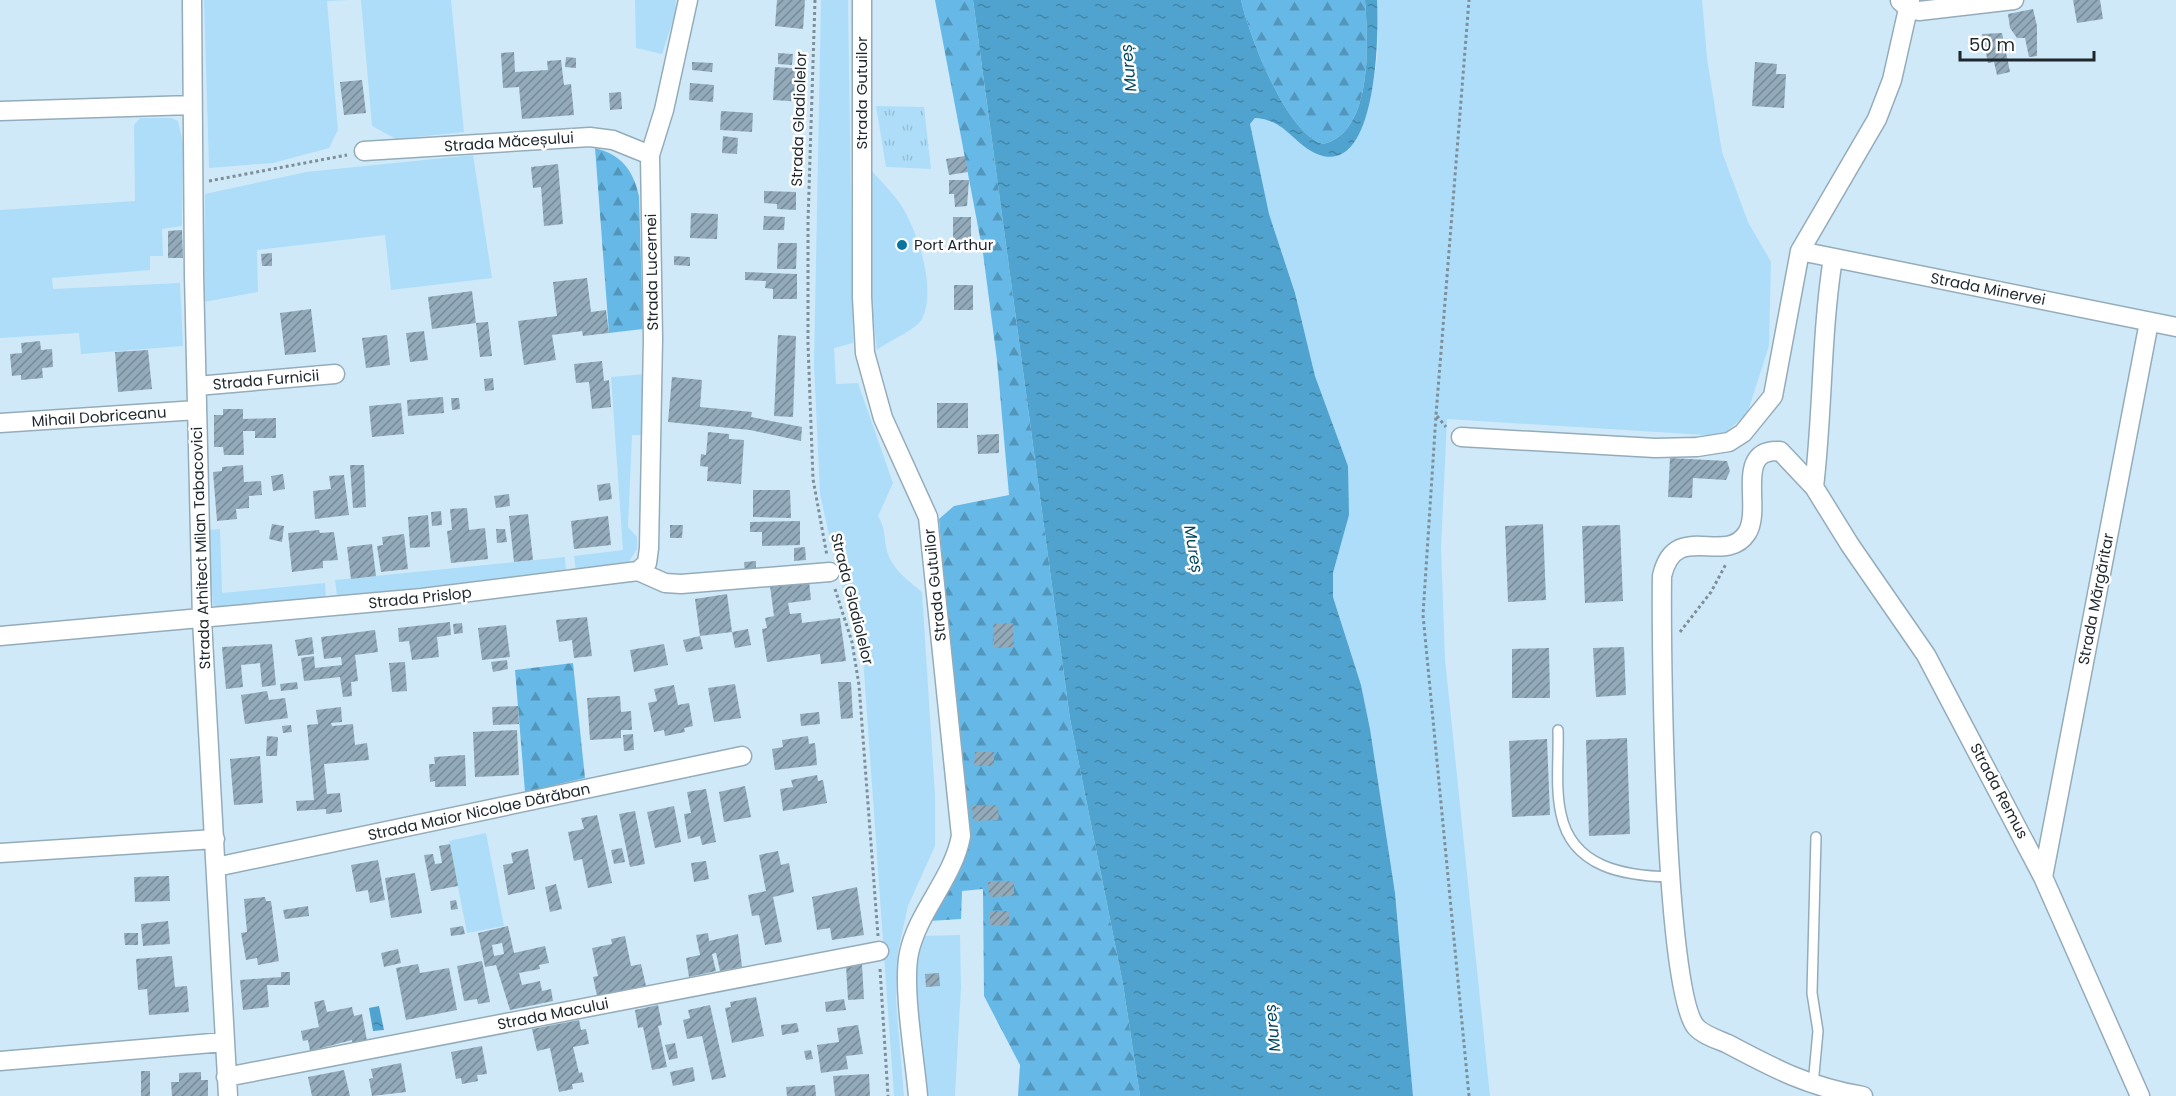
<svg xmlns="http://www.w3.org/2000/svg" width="2176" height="1096" viewBox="0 0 2176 1096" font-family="Poppins,sans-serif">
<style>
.grass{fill:#aeddf9}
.forest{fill:url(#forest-firs)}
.park{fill:url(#park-tufts)}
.water{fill:url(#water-ripples)}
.building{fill:url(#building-hatch);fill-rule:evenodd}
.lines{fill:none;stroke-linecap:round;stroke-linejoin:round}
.service-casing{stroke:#94acba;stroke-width:12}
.minor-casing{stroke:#94acba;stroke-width:21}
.path{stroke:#7d8f99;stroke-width:3;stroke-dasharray:3 3;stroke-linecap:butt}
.service{stroke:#fff;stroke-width:9}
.minor{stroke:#fff;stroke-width:18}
.poi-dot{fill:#0a74a0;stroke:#fff;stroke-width:2}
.labels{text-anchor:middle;stroke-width:5;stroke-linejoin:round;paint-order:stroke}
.street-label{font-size:15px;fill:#1d272c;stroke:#fff}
.poi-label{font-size:15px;fill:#1d272c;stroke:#fff;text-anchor:start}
.water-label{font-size:16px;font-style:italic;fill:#004865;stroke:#fff}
</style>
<defs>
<pattern id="forest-firs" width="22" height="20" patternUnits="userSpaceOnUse" patternTransform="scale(1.5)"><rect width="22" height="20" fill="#66b9e6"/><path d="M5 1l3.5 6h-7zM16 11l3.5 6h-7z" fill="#5396bb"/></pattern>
<pattern id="park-tufts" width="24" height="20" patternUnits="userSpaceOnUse" patternTransform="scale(1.5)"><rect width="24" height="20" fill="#aeddf9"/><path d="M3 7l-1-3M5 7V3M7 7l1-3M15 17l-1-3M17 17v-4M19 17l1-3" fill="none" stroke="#95bed6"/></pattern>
<pattern id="water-ripples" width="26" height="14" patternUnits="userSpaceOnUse" patternTransform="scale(1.5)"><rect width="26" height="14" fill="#4fa3ce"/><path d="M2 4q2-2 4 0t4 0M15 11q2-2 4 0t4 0" fill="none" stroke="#4185a7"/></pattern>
<pattern id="building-hatch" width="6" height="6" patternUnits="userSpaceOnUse" patternTransform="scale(1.5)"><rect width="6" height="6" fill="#92aab9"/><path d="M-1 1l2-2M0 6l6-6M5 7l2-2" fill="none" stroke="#778a97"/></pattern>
</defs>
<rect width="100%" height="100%" fill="#d0e9f9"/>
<path class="grass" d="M204 0H350L327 1 338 130 329 148 273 163 209 168Z
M361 0H451L464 132 396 139 372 126Z
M635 0H676L675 14 662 54 636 48Z
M821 0H848L853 343 834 348 836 384 858 383 893 483 878 516C887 529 883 543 889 557 896 572 910 582 922 592L935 795V846L908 906 898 951 896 1001 904 1096H894L863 658 835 562 820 494 814 364Z
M1377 0H1702L1707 58 1722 152 1748 222 1771 262 1769 346 1747 414 1721 436 1447 419 1441 548 1445 659 1490 1096H1413L1395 893 1370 729 1361 685 1333 597V573L1346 526 1348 466 1315 376 1295 293 1269 214 1250 134 1249 124 1255 118 1274 121 1317 154 1355 139C1377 90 1380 53 1377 0Z
M140 118H172L178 121 183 142 182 226 162 229 163 256H150V270L52 278 53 289 180 283 183 346 81 354 79 333 0 338V210L135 201 134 125Z
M473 155 492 278 391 290 385 235 257 250 258 292 204 302 205 194 306 172Z
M867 165C878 179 893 192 903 208 918 234 937 289 922 319 916 330 888 341 877 350L868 275Z
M645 374 644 435H632L628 527 637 537V549L628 563 576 572 574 556 623 550 611 377Z
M220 529 222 593 325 583 326 599 219 607 213 605 207 530Z
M565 557 566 573 337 596 335 580Z
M486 833 504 926 467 933 449 841Z
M960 935 961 987 955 1096H922L912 987 920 936Z"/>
<path class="forest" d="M935 0H973L1070 719 1123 984 1140 1096H1018L1020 1065 984 996 983 889 962 891 961 919 929 921 960 866 959 759 939 519 954 506 1009 495 997 360 983 253Z
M1241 0H1365C1368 39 1374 133 1323 144 1286 134 1249 35 1241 0Z
M595 148C622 155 633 170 639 196L643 329 609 333Z
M573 663 585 778 525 792 515 670Z"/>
<path class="park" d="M876 106 924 107 931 169 886 167Z"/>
<path class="water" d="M973 0H1241C1249 35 1286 134 1323 144 1374 133 1368 39 1365 0H1377C1379 31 1378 179 1317 154 1292 143 1286 120 1255 118L1250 124 1269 214 1295 293 1315 376 1348 466 1349 515 1333 573V597L1361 685 1370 729 1395 893 1413 1096H1140L1123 984 1070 719Z
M379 1006 384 1030 373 1031 369 1008Z"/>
<path class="building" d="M777 0H805L803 29 775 26Z
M2073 0H2100L2103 19 2077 23Z
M2033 9 2037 26V56L2029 57 2025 38H2017L2010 28 2008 14Z
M2002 33 2010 72 1997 75 1994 62 1988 63 1982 34Z
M514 52 515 72 548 70 547 61 561 60 564 85 571 84 574 115 522 119 519 87 503 88 501 53Z
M778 53 793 54 792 65 778 64Z
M566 57 576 58V68L565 67Z
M692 62 713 63 712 72 692 70Z
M1755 62 1777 64 1776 74H1786L1784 108 1752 106Z
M775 67 806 69 804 102 773 100Z
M362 80 366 113 344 115 340 82Z
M690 83 714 85 713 102 689 100Z
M621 92 622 109 610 110 609 93Z
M721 111 753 113 752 132 720 130Z
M723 136 738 138 737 154 722 153Z
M965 156 968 172 949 175 946 159Z
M558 164 563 224 544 226 541 187 533 188 531 167Z
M949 180H969L967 206 955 207 954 194H949Z
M764 191 796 192V210L777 209V204L764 203Z
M691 213 718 214 717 239 690 238Z
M764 216 785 217 784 230H763Z
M953 217H971V240H953Z
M182 230 183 258H168V231Z
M778 243H797L796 269H777Z
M272 253V266H262L261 254Z
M674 256 690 257V266L674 265Z
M745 272 797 274V299H773V289L765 288 766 281 745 280Z
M587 278 591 312 606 310 609 333 583 336 582 331 552 335 556 360 524 365 518 321 557 316 553 282Z
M954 285H973V310H954Z
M472 291 476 323 432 329 428 297Z
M311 309 316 352 285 355 280 313Z
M488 322 492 356 480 357 476 323Z
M424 331 428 360 410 362 406 333Z
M387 335 390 365 366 368 362 338Z
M778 335 796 336 793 417 774 416Z
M40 341 41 350 52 349 53 367 42 368 43 378 21 380V375L12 376 10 354 22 353 21 343Z
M148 350 152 389 118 392 115 352Z
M602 361 604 381 609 380 611 407 592 409 589 382 576 383 574 364Z
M672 377 702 380 700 407 752 412 751 417 802 427 801 441 750 430 668 422Z
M493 378 494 390 485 391 484 379Z
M443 397 444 413 408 416 407 400Z
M451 398H459L460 409 452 410Z
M401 403 404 434 372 437 369 406Z
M937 403H968V428H937Z
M223 409H243V419L276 418V438H255V431H243L244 455H224L223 447H214V415H223Z
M708 432 729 434V439L744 440 741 484 707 481 708 467 700 466 701 454 706 455Z
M999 434V453L978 454 977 435Z
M1670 458 1727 461 1730 471 1726 480 1693 478 1692 498 1668 497Z
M243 465 244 482 261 481 262 495 249 496V508L236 509 237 519 217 521 213 472 222 471V467Z
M350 465H364L366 507 353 508Z
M283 474 285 489 273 491 271 476Z
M344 475 349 515 315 519 313 491 331 489 329 476Z
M610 483 612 499 599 501 597 485Z
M753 490H790L791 518 753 517Z
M509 494 510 506 496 508 494 496Z
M467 508 469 530 485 528 488 559 451 563 447 531 452 530 450 509Z
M441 511 442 525 432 526 431 512Z
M528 514 533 560 514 562 509 516Z
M428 515 430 547 410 548 408 517Z
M608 516 611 545 574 549 571 521Z
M800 521V545L762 546V532H750V522Z
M272 524 284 526 282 542 269 539Z
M1543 524 1546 600 1508 602 1505 526Z
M670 525H683L682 538H670Z
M1620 525 1623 601 1585 603 1582 526Z
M496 529H505L507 542 497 543Z
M319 530 320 533 334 532 338 560 323 561V568L292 572 288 533Z
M404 534 408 569 381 572 377 546 383 545 382 537Z
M372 544 376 576 351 579 347 547Z
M805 547 806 560 794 561V548Z
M756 561V573L745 574 744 562Z
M809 581 811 600 788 603 790 614 801 613 802 623 840 618 846 661 821 664 820 654 767 662 762 629 767 628 765 618 774 616 770 586Z
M727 594 732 632 700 636 695 599Z
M587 617 592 656 574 658 572 640 559 642 556 620Z
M450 622 451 635 437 637 439 657 412 660 409 641 399 642 398 628Z
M462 623 463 633 454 634 453 624Z
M1013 623 1014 647 994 648 993 624Z
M506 625 510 657 482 660 478 628Z
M748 629 751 645 735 648 732 632Z
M375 630 378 652 355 655 358 681 351 682 352 696 343 697 340 677 304 681 301 658 314 656 315 668 342 665 341 657 324 659 321 637Z
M700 636 703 649 686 652 683 640Z
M312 637 314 654 298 656 295 640Z
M272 644 276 685 262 687 260 663 241 665 243 687 226 689 222 647Z
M664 644 668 665 634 672 630 650Z
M1624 647 1626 695 1596 697 1593 648Z
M1549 648 1550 698H1512V649Z
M507 660 508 669 493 672 491 662Z
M405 662 407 691 392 692 389 663Z
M297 682 298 689 281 691 280 684Z
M838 682H851L853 718 841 719Z
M735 684 741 718 714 722 708 688Z
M674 685 678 705 689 703 693 726 684 728 685 732 665 736 664 730 654 732 648 703 657 701 654 689Z
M267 691 269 700 285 698 288 718 245 724 241 695Z
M620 696 621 712 631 711 632 730H621V738L590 740 587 698Z
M518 706 519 724 493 725 492 707Z
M341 707 342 722 331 723 332 726 353 724 355 745 367 743 369 760 324 764 327 794 340 793 342 812 326 814V809L297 811 296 801 314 800 307 725 318 724 316 710Z
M819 712 820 724 801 726 800 714Z
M291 725 292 732 283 733 282 726Z
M517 730 519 775 475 777 473 732Z
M633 734 634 750 624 751 623 735Z
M267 736 278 737 277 756H266Z
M808 736 809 744 815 743 817 765 775 770 772 749 783 747 782 740Z
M1627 738 1630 834 1589 836 1586 740Z
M1547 739 1550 815 1512 817 1509 741Z
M975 752H994V766H974Z
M465 755 466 786 435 787V781L430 782 429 764H435L434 757Z
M260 756 263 803 234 805 230 759Z
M817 775 818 781 823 780 827 803 783 811 780 789 793 787 791 780Z
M745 786 751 817 724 822 719 792Z
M706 789 716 842 702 845 700 836 688 839 684 814 691 813 687 792Z
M998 805 999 820 973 821 972 806Z
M674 806 681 842 655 848 647 812Z
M635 811 645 864 630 867 619 814Z
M597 815 612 883 588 888 582 859 574 861 568 832 584 829 581 818Z
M450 844 458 886 431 891 424 855 433 854 435 864 442 863 439 846Z
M622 848 625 862 614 864 611 850Z
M528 849 535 889 508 895 503 865 513 863 511 853Z
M778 851 781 865 789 863 794 892 773 897 782 942 765 945 759 915 752 916 748 895 766 891 759 855Z
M378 860 385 900 370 903 368 890 356 892 351 865Z
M706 861 709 879 694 882 691 863Z
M415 873 422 913 391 918 385 878Z
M169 876 170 901 135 902 134 877Z
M1014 881V896L989 897 988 882Z
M556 884 562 909 550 912 545 887Z
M857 887 864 935 832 940 830 928 817 930 812 897Z
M265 897 266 901H271L279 961 258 965 257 958 246 960 241 933 247 932 244 899Z
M456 900 458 909 451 910 450 901Z
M308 906 309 916 285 919 283 910Z
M990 911H1009V926L990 925Z
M168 921 170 944 143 946 141 924Z
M463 926 465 934 451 936 450 928Z
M508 926 514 953 545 946 549 963 539 965 540 969 519 973 522 985 540 981 542 991 551 989 553 1001 510 1010 496 965 485 967 478 933ZM502 943 504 954 494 956 492 945Z
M124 933H138V945H125Z
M708 933 709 941 738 934 742 967 720 971 716 953 712 954 716 971 689 977 686 958 700 955 696 935Z
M625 936 631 966 641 964 646 986 597 996 593 977 598 976 592 948 612 944 611 939Z
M398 949 401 963 384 967 381 953Z
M172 956 175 987 187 986 189 1012 149 1015 147 989 138 990 136 959Z
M482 961 490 1002 478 1004 477 999 464 1001 457 966Z
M418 964 420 973 449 968 457 1010 406 1020 396 968Z
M862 965 864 999 848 1000 846 966Z
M281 972H290V985H267L269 1007 243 1010 240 980 281 977Z
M939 973 940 986 926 987 925 974Z
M756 997 764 1036 732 1043 725 1008 731 1007 730 1002Z
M844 999 846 1010 826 1012 825 1002Z
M324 1000 327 1012 352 1007 354 1016 362 1014 367 1041 352 1043V1040L310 1051 308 1040 303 1041 301 1031 319 1027 314 1002Z
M658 1005 662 1025 658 1026 667 1067 652 1070 643 1027 638 1028 635 1010Z
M710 1005 726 1077 712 1080 702 1036 687 1039 683 1020 690 1018 688 1010Z
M579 1020 581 1030 586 1029 589 1044 573 1047 579 1073 582 1072 584 1082 572 1084 573 1089 559 1092 550 1048 537 1051 532 1029Z
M797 1023 799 1032 782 1035 781 1025Z
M858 1025 863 1054 846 1056 848 1069 821 1073 817 1045 839 1042 837 1028Z
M675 1043 678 1058 669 1060 665 1045Z
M482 1046 487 1074 477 1075 478 1081 462 1084 461 1078 456 1079 451 1052Z
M811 1050 813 1059 806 1060 804 1051Z
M401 1063 406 1092 372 1096 369 1079 373 1078 371 1069Z
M693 1067 695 1081 673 1086 670 1072Z
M344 1070 350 1096H312L308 1077Z
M141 1071H150V1096H141Z
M201 1072V1080H208V1096H172L171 1082H179V1073Z
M869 1074 870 1096H835L833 1076Z
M815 1085 816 1096H787L786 1087Z"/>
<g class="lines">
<defs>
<path id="service" d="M1558 730C1559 757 1555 788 1561 814 1572 868 1625 876 1671 877
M1813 1085 1818 1031 1812 993 1816 837"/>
<path id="minor" d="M192 0 194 275 202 620 228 1096
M862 0V297L865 353 883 418 928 517 961 836C953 879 918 911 909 953 902 988 915 1059 918 1096
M1900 1 1909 9 1919 11 2014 0
M0 111 192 105
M364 151 590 137 613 140 650 155
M1800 251 2176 327
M1833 258C1821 333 1823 411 1814 487L1780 451C1733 448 1763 508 1747 533 1725 567 1675 519 1662 576 1661 642 1664 990 1696 1027 1703 1035 1719 1040 1728 1044 1775 1069 1809 1087 1863 1096
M197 386 335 374
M0 423 197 410
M1461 437 1655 448 1697 447 1729 442 1743 433 1773 396 1800 251 1877 119 1892 80 1910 0
M1814 487 1850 545 1926 655 2043 877 2140 1096
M638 571 665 583 681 584 830 572
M0 636 422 598 638 571 647 563 649 548 653 339 650 155 664 110 688 0
M0 853 215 839
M216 867 742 756
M2043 877 2149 322
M0 1061 224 1042
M226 1077 879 951"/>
</defs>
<use href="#service" class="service-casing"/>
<use href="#minor" class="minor-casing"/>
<path class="path" d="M815 0 808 221V344L813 479 827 556
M209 181 347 155
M1437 416 1446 427
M835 589 852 642 859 685 878 936
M1680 632 1711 592 1726 564
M880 969 888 1096
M1469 1096 1423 615 1436 415 1469 0"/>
<use href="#service" class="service"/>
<use href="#minor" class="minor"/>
</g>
<circle class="poi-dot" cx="902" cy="245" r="6"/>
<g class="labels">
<g class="street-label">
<text transform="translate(862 93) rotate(-90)" y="5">Strada Gutuilor</text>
<text transform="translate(799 119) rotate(-88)" y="5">Strada Gladiolelor</text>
<text transform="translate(509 142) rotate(-4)" y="5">Strada Măceșului</text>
<text transform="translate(652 272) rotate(-91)" y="5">Strada Lucernei</text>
<text transform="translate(1988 289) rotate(11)" y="5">Strada Minervei</text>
<text transform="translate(266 380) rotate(-5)" y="5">Strada Furnicii</text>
<text transform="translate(99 417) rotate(-4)" y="5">Mihail Dobriceanu</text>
<text transform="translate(201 548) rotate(-92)" y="5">Strada Arhitect Milan Tabacovici</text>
<text transform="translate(935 585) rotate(-96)" y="5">Strada Gutuilor</text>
<text transform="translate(420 598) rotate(-6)" y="5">Strada Prislop</text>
<text transform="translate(852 599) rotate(76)" y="5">Strada Gladiolelor</text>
<text transform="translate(2096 599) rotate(-79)" y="5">Strada Mărgăritar</text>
<text transform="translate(1999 791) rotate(62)" y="5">Strada Remus</text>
<text transform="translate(479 812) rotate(-12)" y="5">Strada Maior Nicolae Dărăban</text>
<text transform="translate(553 1014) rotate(-11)" y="5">Strada Macului</text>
</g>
<g class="poi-label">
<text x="914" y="250">Port Arthur</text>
</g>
<g class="water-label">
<text transform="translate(1128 68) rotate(-96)" y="6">Mureș</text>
<text transform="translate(1194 549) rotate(80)" y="6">Mureș</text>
<text transform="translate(1272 1028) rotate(-96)" y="6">Mureș</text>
</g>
</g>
<path d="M1960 51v9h134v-9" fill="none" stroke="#1d272c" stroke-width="3"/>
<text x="1969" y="51" font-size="18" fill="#1d272c" stroke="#ffffff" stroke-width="4.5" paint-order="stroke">50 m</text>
</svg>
